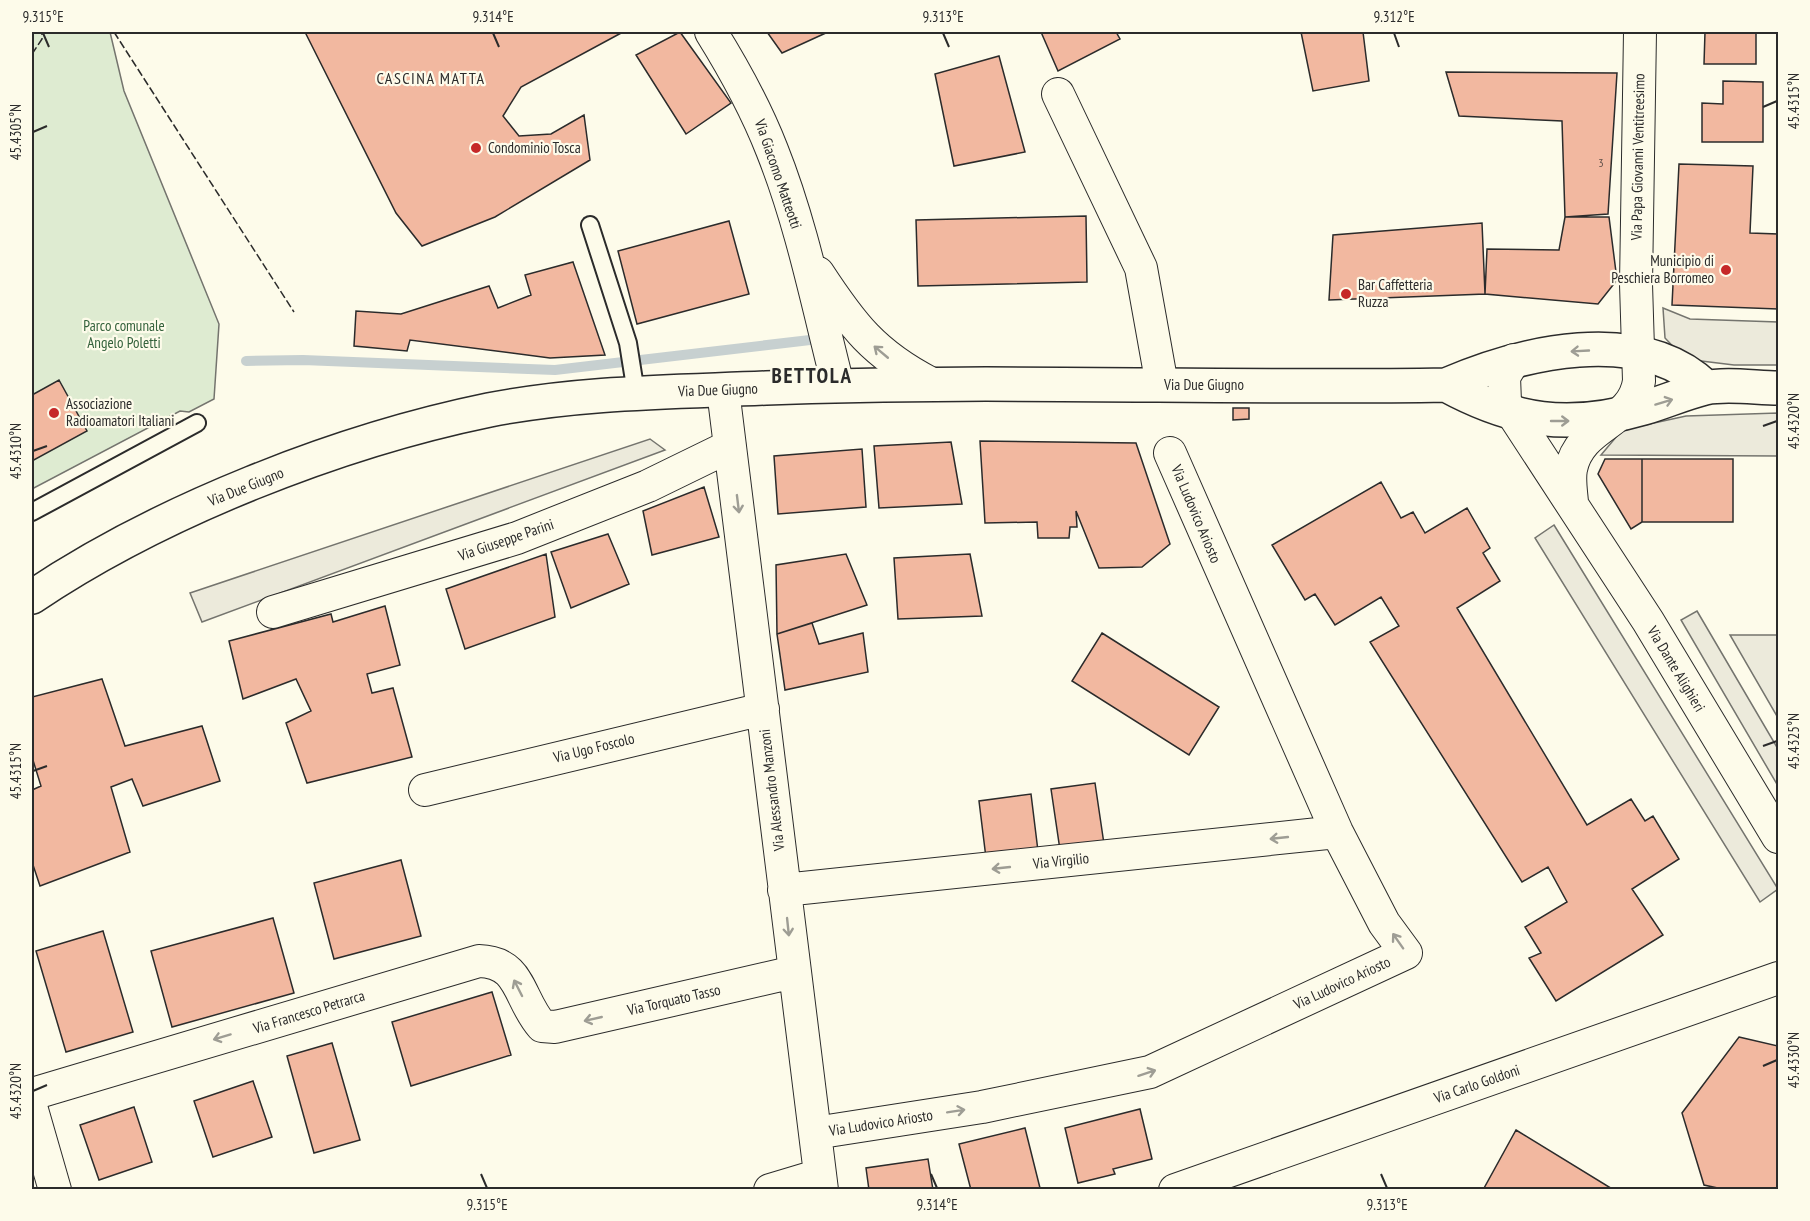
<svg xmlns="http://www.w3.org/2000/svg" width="1810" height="1221" viewBox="0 0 1810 1221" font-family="'PT Sans Narrow',sans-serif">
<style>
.green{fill:#deebd1;stroke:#74746e;stroke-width:1.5}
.parking{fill:#eceadb;stroke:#74746e;stroke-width:1.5}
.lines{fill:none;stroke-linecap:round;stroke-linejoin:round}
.stream{stroke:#c7d0d0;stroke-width:10}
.building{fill:#f2b8a0;stroke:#2b2b2b;stroke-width:1.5}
.service-casing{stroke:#2b2b2b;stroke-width:20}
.minor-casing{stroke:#2b2b2b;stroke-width:34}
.secondary-casing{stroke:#2b2b2b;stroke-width:36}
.service{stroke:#fdfbea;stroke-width:16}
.minor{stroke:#fdfbea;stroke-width:32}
.secondary{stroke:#fdfbea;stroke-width:33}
.fence{stroke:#2b2b2b;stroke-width:1.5;stroke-dasharray:8 3;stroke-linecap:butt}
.oneway{stroke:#9e9d94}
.ticks{fill:none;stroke:#2b2b2b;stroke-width:2}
.poi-dot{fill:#c62828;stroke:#fdfbea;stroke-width:2}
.labels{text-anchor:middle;stroke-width:4.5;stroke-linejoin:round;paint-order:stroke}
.number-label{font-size:12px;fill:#5d4e48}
.poi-label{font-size:15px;fill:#2b2b2b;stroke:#fdfbea;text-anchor:start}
.street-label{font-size:15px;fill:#2b2b2b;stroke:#fdfbea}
.park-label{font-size:15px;fill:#34623c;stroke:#fdfbea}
.neighbourhood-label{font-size:16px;letter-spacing:1.5px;fill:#2b2b2b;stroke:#fdfbea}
.district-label{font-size:21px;font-weight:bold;letter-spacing:1.5px;fill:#2b2b2b;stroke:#fdfbea}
.neatline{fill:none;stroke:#2b2b2b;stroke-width:2}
.ticks-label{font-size:15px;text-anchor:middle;fill:#2b2b2b}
</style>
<rect width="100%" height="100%" fill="#fdfbea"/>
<path class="green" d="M32 32H110L124 91 219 324 214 399 189 412 180 411 32 489Z"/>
<path class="parking" d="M1663 308 1690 319 1778 322V365H1734L1685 359 1665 338Z
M1778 413V456L1601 455 1622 430 1686 416Z
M650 439 665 450 202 622 190 593Z
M1554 525 1778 889 1760 902 1535 538Z
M1697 611 1778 749V786L1681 620Z
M1730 635H1778V718Z"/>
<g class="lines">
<path class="stream" d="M246 361 303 360 555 370 810 340"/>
</g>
<path class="building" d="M305 32H623L521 87 503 116 519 136 551 134 584 115 590 160 495 217 422 246 396 213Z
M680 32 731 103 686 134 636 55Z
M767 32H828L782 53Z
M1041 32H1116L1120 39 1058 71Z
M1301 32H1363L1369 81 1313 91Z
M1705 32H1756V64H1704Z
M999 56 1025 152 954 166 935 74Z
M1446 72 1617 73 1608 214 1565 217 1562 121 1459 116Z
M1723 81 1763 82V142H1702V103L1723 104Z
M1679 164 1753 166 1750 233 1778 234V309L1672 305Z
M1086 216 1087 282 918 286 916 220Z
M1565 217H1609L1617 280 1598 304 1485 294 1487 249 1559 250Z
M729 221 749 294 637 324 618 251Z
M1482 223 1485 294 1329 300 1333 235Z
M573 262 605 355 550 358 410 340 407 351 354 346 356 311 401 314 489 286 498 308 531 295 525 275Z
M59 380 87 431 32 461V395Z
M1233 408H1249V419L1233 420Z
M980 441 1136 443 1170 544 1142 567 1099 568 1076 511 1077 527H1070L1069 538H1038L1037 522 985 523Z
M951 442 962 504 879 508 874 446Z
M862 449 866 507 778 514 774 456Z
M1605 459H1642V522L1631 529 1598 474Z
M1642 459H1733V522H1642Z
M1381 482 1401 518 1413 512 1425 533 1467 508 1490 548 1483 553 1500 581 1457 608 1587 825 1631 799 1645 821 1653 816 1679 859 1632 889 1663 935 1556 1001 1529 958 1541 953 1525 927 1567 902 1548 867 1522 882 1370 642 1399 626 1381 597 1335 625 1315 594 1305 600 1272 545Z
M704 487 719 537 652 555 643 511Z
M608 534 629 584 571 608 551 552Z
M546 554 555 617 465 649 446 589Z
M846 554 867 605 777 634 776 565Z
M970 554 982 616 898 619 894 558Z
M385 606 400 665 367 674 372 693 393 688 412 757 307 783 286 723 311 711 296 679 243 699 229 641 331 614 333 622Z
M812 623 819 644 863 633 868 672 785 690 777 634Z
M1102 633 1219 707 1189 755 1072 681Z
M102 679 125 746 202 726 220 781 143 806 132 779 111 787 130 852 40 886 32 862V790L41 786 32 757V697Z
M1095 783 1104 844 1060 850 1051 789Z
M1031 794 1038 851 986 858 979 801Z
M401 860 421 936 334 959 314 883Z
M273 918 294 993 172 1027 151 951Z
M103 931 133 1032 66 1052 36 951Z
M492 992 511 1055 411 1086 392 1022Z
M1739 1037 1778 1046V1190H1727L1704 1185 1682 1113Z
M332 1043 360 1140 314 1153 287 1056Z
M253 1081 272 1137 213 1157 194 1101Z
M134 1107 152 1162 99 1180 80 1125Z
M1140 1109 1152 1159 1113 1169 1115 1174 1078 1183 1065 1128Z
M1025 1128 1040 1188 971 1190 959 1144Z
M1516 1130 1614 1190H1483Z
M928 1159 933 1190H869L866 1168Z"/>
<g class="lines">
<defs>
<path id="service" d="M590 225 628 343 636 393
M32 512 197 423"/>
<path id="minor" d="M711 32C734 69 756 109 772 150 802 225 818 307 838 385
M1058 94 1141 268 1162 385
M818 273C852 325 874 354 930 383
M1514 360 1504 377 1505 402 1648 621 1778 837
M723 390 822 1190
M1572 502C1571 491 1569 479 1571 469 1580 424 1633 424 1639 381L1636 284 1640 32
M273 612 517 538 648 486 730 446
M425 790 763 709
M784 890 1337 832
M32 1094 479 961C522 962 518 999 542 1026L555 1027 794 972
M32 1110 55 1190
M815 1133 982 1107 1150 1072 1406 953 1384 923 1337 832 1170 453
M770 1190 820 1175
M1175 1190 1778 978"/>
<path id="secondary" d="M1446 385C1514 422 1569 430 1644 408 1664 402 1685 393 1705 388 1725 383 1757 388 1778 388
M32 597C160 511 338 441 489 410 581 392 673 392 766 388 993 379 1219 389 1446 385 1520 353 1639 323 1706 387"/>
</defs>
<use href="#service" class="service-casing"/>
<use href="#minor" class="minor-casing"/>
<use href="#secondary" class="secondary-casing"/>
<use href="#service" class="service"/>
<use href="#minor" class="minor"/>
<use href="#secondary" class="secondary"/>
<path class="fence" d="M114 32 294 312
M32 54 42 39V32"/>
</g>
<defs><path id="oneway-shaft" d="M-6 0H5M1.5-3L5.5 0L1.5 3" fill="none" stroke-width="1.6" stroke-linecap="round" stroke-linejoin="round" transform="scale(1.5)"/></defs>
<g class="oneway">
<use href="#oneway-shaft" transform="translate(1580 351) rotate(177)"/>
<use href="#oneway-shaft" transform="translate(881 352) rotate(-140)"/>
<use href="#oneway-shaft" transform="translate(1664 402) rotate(-17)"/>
<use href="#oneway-shaft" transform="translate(1560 421)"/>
<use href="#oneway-shaft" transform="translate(738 504) rotate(83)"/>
<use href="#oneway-shaft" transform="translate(1279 838) rotate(174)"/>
<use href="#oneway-shaft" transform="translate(1001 868) rotate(174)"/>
<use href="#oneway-shaft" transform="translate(788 927) rotate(84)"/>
<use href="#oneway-shaft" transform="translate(1398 941) rotate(-125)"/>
<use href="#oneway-shaft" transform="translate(518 988) rotate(-117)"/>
<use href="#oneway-shaft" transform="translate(593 1019) rotate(167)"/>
<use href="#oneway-shaft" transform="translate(222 1037) rotate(163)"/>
<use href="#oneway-shaft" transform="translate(1147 1073) rotate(-18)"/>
<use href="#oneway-shaft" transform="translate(956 1111) rotate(-9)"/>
</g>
<path class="ticks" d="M43 33 49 47M493 33 499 47M943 33 949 47M1394 33 1399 47M1763 107 1777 101M33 132 47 126M1763 426 1777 421M33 451 47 446M1763 746 1777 741M33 771 47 766M1763 1066 1777 1060M33 1091 47 1085M481 1174 487 1188M931 1174 937 1188M1381 1174 1387 1188"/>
<g class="poi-dot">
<circle cx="476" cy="148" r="6"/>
<circle cx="1726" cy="270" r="6"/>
<circle cx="1346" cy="294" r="6"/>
<circle cx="54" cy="413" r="6"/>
</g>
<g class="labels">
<g class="number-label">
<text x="1601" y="167">3</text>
</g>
<g class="poi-label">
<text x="488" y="153">Condominio Tosca</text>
<text x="1714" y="266" text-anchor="end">Municipio di<tspan x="1714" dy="17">Peschiera Borromeo</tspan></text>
<text x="1358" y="290">Bar Caffetteria<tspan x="1358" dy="17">Ruzza</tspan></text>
<text x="66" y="409">Associazione<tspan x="66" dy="17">Radioamatori Italiani</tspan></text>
</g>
<g class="street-label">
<text transform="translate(1638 157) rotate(-89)" y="5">Via Papa Giovanni Ventitreesimo</text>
<text transform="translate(778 174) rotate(71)" y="5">Via Giacomo Matteotti</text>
<text x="1204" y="390">Via Due Giugno</text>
<text transform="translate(718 390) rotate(-2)" y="5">Via Due Giugno</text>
<text transform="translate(246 487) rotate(-22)" y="5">Via Due Giugno</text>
<text transform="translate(1196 514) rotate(67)" y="5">Via Ludovico Ariosto</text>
<text transform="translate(506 540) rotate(-19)" y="5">Via Giuseppe Parini</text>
<text transform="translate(1676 669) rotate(59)" y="5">Via Dante Alighieri</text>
<text transform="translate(594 748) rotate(-14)" y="5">Via Ugo Foscolo</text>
<text transform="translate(772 790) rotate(-97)" y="5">Via Alessandro Manzoni</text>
<text transform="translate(1061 861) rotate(-6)" y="5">Via Virgilio</text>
<text transform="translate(1342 983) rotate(-25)" y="5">Via Ludovico Ariosto</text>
<text transform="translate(674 1000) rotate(-13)" y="5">Via Torquato Tasso</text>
<text transform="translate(309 1012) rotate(-17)" y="5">Via Francesco Petrarca</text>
<text transform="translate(1477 1084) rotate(-19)" y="5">Via Carlo Goldoni</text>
<text transform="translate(881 1123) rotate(-9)" y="5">Via Ludovico Ariosto</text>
</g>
<g class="park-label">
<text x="124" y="331">Parco comunale<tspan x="124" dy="17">Angelo Poletti</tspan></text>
</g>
<g class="neighbourhood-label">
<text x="431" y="84">CASCINA MATTA</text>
</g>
<g class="district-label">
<text x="812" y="383">BETTOLA</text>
</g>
</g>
<rect width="1810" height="1221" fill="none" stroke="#fdfbea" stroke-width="66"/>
<rect x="33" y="33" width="1744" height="1155" class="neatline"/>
<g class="ticks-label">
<text x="43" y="22">9.315°E</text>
<text x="493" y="22">9.314°E</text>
<text x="943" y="22">9.313°E</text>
<text x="1394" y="22">9.312°E</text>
<text transform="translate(1794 101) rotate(-90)" y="5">45.4315°N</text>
<text transform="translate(16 132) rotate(-90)" y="5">45.4305°N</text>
<text transform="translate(1794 421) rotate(-90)" y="5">45.4320°N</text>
<text transform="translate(16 451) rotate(-90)" y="5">45.4310°N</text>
<text transform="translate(1794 741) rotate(-90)" y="5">45.4325°N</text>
<text transform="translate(16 771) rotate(-90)" y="5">45.4315°N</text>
<text transform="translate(1794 1060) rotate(-90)" y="5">45.4330°N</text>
<text transform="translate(16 1091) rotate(-90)" y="5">45.4320°N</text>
<text x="487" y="1210">9.315°E</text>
<text x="937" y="1210">9.314°E</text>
<text x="1387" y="1210">9.313°E</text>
</g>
</svg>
